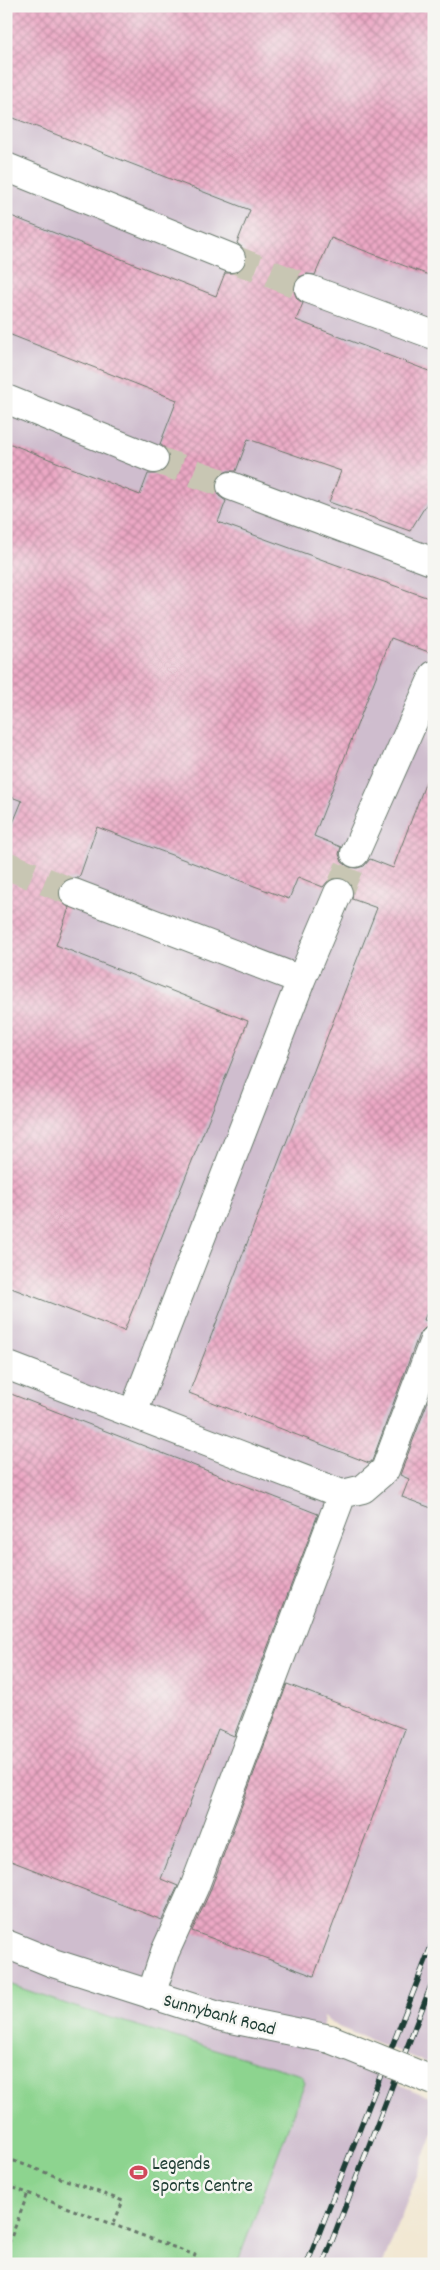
<svg xmlns="http://www.w3.org/2000/svg" width="440" height="2270" viewBox="0 0 440 2270" font-family="Dekko,sans-serif">
<style>
.industrial{fill:#cfbdce}
.grass{fill:#8dd48f;stroke:#568862}
.building{fill:url(#building-cross-hatch)}
.lines{fill:none;stroke-linecap:round;stroke-linejoin:round}
.minor-tunnel{stroke:#c8c6b3;stroke-width:28;stroke-dasharray:28 14;stroke-linecap:butt}
.minor-casing{stroke:#69796c;stroke-width:30}
.path{stroke:#69796c;stroke-width:3;stroke-dasharray:4 4;stroke-linecap:butt}
.minor{stroke:#fff;stroke-width:28}
.rail-casing{stroke:#1f3d34;stroke-width:5.5}
.rail{stroke:#f6f6f2;stroke-width:4;stroke-dasharray:11;stroke-linecap:butt}
.minor-bridge-casing{stroke:#69796c;stroke-width:30;stroke-linecap:butt}
.minor-bridge{stroke:#fff;stroke-width:28}
.labels{text-anchor:middle;stroke-width:5;stroke-linejoin:round;paint-order:stroke}
.street-label{font-size:19px;fill:#1f3d34;stroke:#f6f6f2}
.poi-label{font-size:19px;fill:#1f3d34;stroke:#f6f6f2;text-anchor:start}
</style>
<defs>
<pattern id="building-cross-hatch" width="8" height="8" patternUnits="userSpaceOnUse" patternTransform="scale(1.25)"><rect width="8" height="8" fill="#eca8c5"/><path d="M0 0l8 8M0 8l8-8" fill="none" stroke="#bf8aa1"/></pattern>
</defs>
<rect width="100%" height="100%" fill="#f6f6f2"/>
<filter id="ink" filterUnits="userSpaceOnUse"><feTurbulence type="fractalNoise" baseFrequency=".02" numOctaves="2"/><feDisplacementMap in="SourceGraphic" scale="10" xChannelSelector="R" yChannelSelector="G"/><feConvolveMatrix kernelMatrix="1 2 1 2 8 2 1 2 1" color-interpolation-filters="sRGB"/></filter>
<filter id="wash" filterUnits="userSpaceOnUse"><feTurbulence type="fractalNoise" baseFrequency=".0096" numOctaves="4" result="noise"/><feDisplacementMap in="SourceGraphic" scale="20" xChannelSelector="R" yChannelSelector="G"/><feGaussianBlur stdDeviation="1.12" result="paint"/><feColorMatrix in="noise" values="0 0 0 0 0 0 0 0 0 0 0 0 0 0 0 0 0 1.4 0 .05"/><feComposite in="paint" operator="in"/></filter>
<g filter="url(#wash)">
<rect width="100%" height="100%" fill="#f2e8d3"/>
<path class="industrial" d="M6 6H434V2066L336 2026 324 2016 319 2051 434 2099V2131L383 2264H6Z"/>
<path class="grass" d="M6 1983 75 2007 301 2075 305 2082 237 2264H6Z"/>
<g id="blocks">
<path class="building" d="M6 6H434V277L331 238 315 275 307 274 299 277 295 283 294 291 297 299 303 303 296 320 434 373V492L410 531 329 502 341 471 248 439 236 471H228L221 474 217 480 216 488 219 496 226 501 218 522 434 600V654L391 638 314 836 341 847 339 854 342 862 349 867 357 868 364 866 370 859 393 868 432 766 434 767V1294L424 1320 434 1322V1325L425 1328 419 1334 372 1461 369 1463 189 1393 377 908 352 899 353 891 350 883 345 879 336 878 328 881 323 887 298 877 289 899 97 827 79 878H72L65 881 59 888V895L62 902 69 908 56 945 248 1021 124 1331 6 1286V840L22 801 6 795V442L140 495 148 474H156L163 472 169 464V456L167 450 160 444 177 400 6 333V214L216 296 225 273H233L240 271 246 263V256L244 249 237 243 250 210 6 115Z
M434 1385V1509L402 1497 409 1479 400 1475Z
M6 1392 318 1514 234 1736 218 1729 161 1879 178 1886 162 1920 6 1859Z
M287 1684 405 1729 314 1976 192 1931 209 1894Z"/>
</g>
</g>
<g filter="url(#ink)">
<use href="#blocks" fill-opacity="0" stroke="#69796c" stroke-width="1"/>
<g class="lines">
<path class="minor-tunnel" d="M231 258 309 289
M154 459 231 486
M6 865 74 893
M338 893 355 853"/>
<defs>
<path id="minor" d="M6 167 231 258
M309 289 434 335
M6 399 154 459
M231 486 434 562
M355 853 434 675
M74 893 301 980
M6 1365 342 1494 194 1888 165 1952 151 1995
M133 1413 301 980 338 893
M342 1494 363 1489 385 1470 434 1340
M6 1944 53 1963 222 2017 330 2039"/>
</defs>
<use href="#minor" class="minor-casing"/>
<path class="path" d="M6 2158 123 2201 113 2225
M6 2185 195 2255 191 2264
M6 2251 28 2193"/>
<use href="#minor" class="minor"/>
<defs>
<path id="rail" d="M307 2264 434 1939
M323 2264 434 1978"/>
</defs>
<use href="#rail" class="rail-casing"/>
<use href="#rail" class="rail"/>
<defs>
<path id="minor-bridge" d="M330 2039 434 2081"/>
</defs>
<use href="#minor-bridge" class="minor-bridge-casing"/>
<use href="#minor-bridge" class="minor-bridge"/>
</g>
</g>
<defs>
<symbol id="stadium-bare" viewBox="-9 -9 18 18"><path d="M0-5a6.5 5 0 1 0 0 10a6.5 5 0 1 0 0-10ZM-3.5-1.8h7v3.6h-7Z" fill="#d1495b" stroke="#f6f6f2" stroke-width="2.5" paint-order="stroke"/></symbol>
</defs>
<g fill-rule="evenodd">
<use href="#stadium-bare" x="126" y="2160" width="25" height="25"/>
</g>
<g class="labels">
<g class="street-label">
<text transform="translate(220 2013) rotate(15)" y="7">Sunnybank Road</text>
</g>
<g class="poi-label">
<text x="152" y="2169">Legends<tspan x="152" dy="22">Sports Centre</tspan></text>
</g>
</g>
<rect width="440" height="2270" fill="none" stroke="#f6f6f2" stroke-width="25"/>
</svg>
